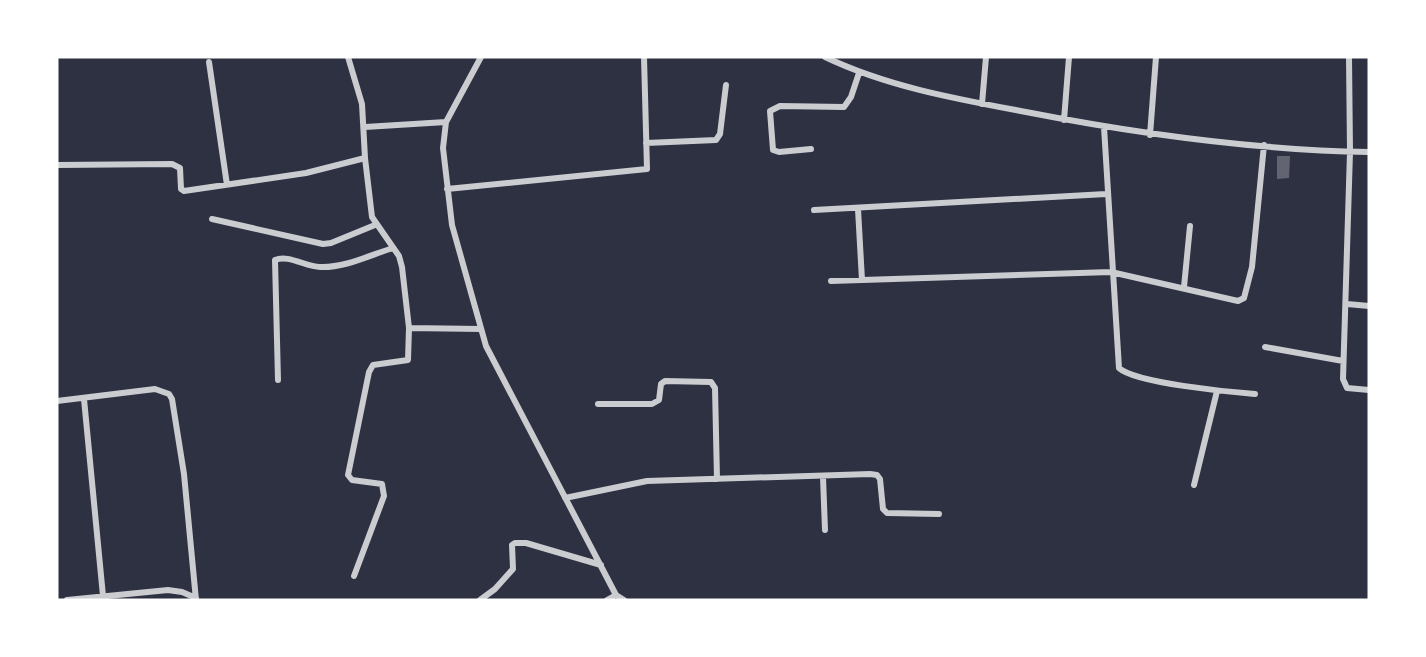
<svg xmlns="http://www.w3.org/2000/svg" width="1426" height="657" viewBox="0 0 1426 657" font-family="Helvetica,sans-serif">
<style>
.building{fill:#626471}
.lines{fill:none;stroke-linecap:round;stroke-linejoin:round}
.minor{stroke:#caccd0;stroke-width:6}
</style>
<rect width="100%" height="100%" fill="#2d3142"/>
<path class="building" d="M1277 156H1290L1289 178 1277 179Z"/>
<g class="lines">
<path class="minor" d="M481 57 446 122 443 148 452 225 486 346 616 595 624 600
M825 57C888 87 957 99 1026 112 1139 134 1254 150 1369 152
M1349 57 1350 152 1343 379 1347 388 1369 390
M209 62 227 185
M982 104 986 57
M1064 120 1069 57
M365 127 446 122
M1104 127 1119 368C1135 383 1229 392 1255 394
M1150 135 1156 57
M646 143 716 140 720 134 726 85
M811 149 779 152 773 150 770 111 780 106 844 107 851 97 859 73
M365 158 372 217 399 256 402 267 409 328 481 329
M57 165 172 164 180 168 181 189 184 191 306 173 365 158 362 104 348 57
M447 189 647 169 644 57
M858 209 862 280
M814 210 1106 194
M212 219 323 244 331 243 375 225
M831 281 1111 272 1238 301 1244 298 1252 267 1264 145
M1184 287 1190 226
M1347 304 1369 306
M1265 347 1343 361
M278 380 275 260C288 254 306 267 320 267 345 268 370 255 393 248
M84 399 103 596
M57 401 155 389 169 394 172 399 184 474 196 600
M598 404H652L659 400 661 384 665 381 711 382 715 388 717 479
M823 477 825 530
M1194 485 1217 391
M565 498 647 481 870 474 877 475 880 479 883 509 887 513 939 514
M354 576 384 496 382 484 352 480 348 475 369 372 373 365 408 360 409 328
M67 600 168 590 182 592 196 598
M480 600 495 589 513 569 512 545 515 543H526L601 565
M607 600 616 595"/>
</g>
<rect width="1426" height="657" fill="none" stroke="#ffffff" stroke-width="117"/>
</svg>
